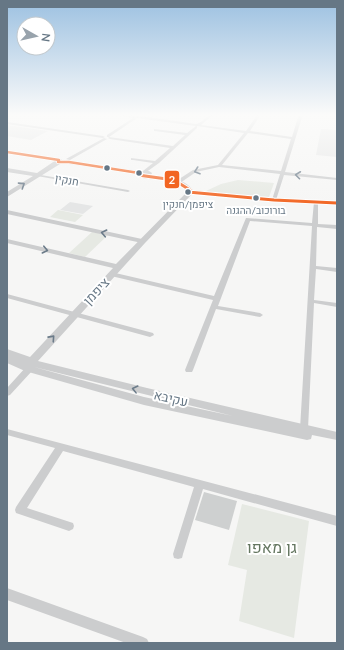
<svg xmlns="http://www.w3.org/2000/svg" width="344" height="650" viewBox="0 0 344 650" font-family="Lato,Heebo,sans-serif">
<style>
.built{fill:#e5e6e6}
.green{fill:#e6e9e3}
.building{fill:#ced0d0}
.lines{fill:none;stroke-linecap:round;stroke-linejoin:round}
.minor{fill:#cccdce;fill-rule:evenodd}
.tertiary{fill:#cccdce;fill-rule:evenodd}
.bus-1-far1-casing{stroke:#fff;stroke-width:4}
.bus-1-casing{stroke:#fff;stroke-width:5}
.bus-1-far1{stroke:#f26522;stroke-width:2.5}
.bus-1{stroke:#f26522;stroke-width:3}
.oneway{stroke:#6b7b89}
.bus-dot{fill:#667785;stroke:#fff;stroke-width:1.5}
.labels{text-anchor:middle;stroke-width:4;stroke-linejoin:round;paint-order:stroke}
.far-bus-label{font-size:10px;fill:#667785;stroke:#fff}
.far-street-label{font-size:11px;fill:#667785;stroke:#fff}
.street-label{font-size:13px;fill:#667785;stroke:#fff}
.near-park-label{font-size:16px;fill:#657761;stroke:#fff}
.line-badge{stroke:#fff;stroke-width:1.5}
.badge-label{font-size:11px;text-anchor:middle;font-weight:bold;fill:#fff}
</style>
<rect width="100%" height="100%" fill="#f6f6f5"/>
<path class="built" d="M7 125 48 131 31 140 7 136Z
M321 129 337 130V157L316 155Z
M70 202 93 206 83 214 60 210Z"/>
<path class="green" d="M238 180 274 183 269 197 210 192 206 191 221 184Z
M58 210 83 215 75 222 50 217Z
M92 232 108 235 85 257 69 253Z
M242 504 309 521 294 638 239 621 247 570 228 565Z"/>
<path class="building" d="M204 492 237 501 229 530 195 520Z"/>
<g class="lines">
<path class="minor" d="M114 114H126L196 124C203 123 207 114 214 114L201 125 246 131 258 114H261L250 131 292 137 299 114H303L285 172 337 178V180L284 175 276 200 274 201 272 200 280 174 219 167 196 172 180 183H176V181L193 170 218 165 244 133 197 126V128L159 163 145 173H143V171L153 163 133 160H131V158L155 161 170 148 110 139 108 138 109 137 173 146 185 135 155 131H154V129L187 133 196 126 137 118 109 137H107V135L133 118ZM248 133 291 139 281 171 222 165Z
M7 122 103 136 105 137 103 138 7 124Z
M104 138 107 139 70 160 66 159Z
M7 151 59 159 61 160 59 161 7 153Z
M35 174 128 190 130 191 128 192 37 176H35Z
M314 202 318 203V224L337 225V229L317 227 316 266 337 268V272L316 269 314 300 337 303V307L314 303 308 429 307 431 304 432 301 431 300 429 312 226 250 221 218 306 260 313 263 315 260 317 216 309 193 370 192 372H186L185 370 213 300 111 276 108 274 111 272 214 296 246 218 312 223Z
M7 210 142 239 145 241 142 243 7 214Z
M7 294 153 333 154 335 150 337 7 298Z
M29 366 32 367 33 369 32 371 10 395 7 396V388L26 367Z
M7 429 337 516V526L203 489 183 554 182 558 178 559 174 558 173 554 194 487 63 451 27 508 73 523 74 526 73 529 69 531 16 513 15 510 16 507 55 448 7 435Z
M7 588 143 637 147 639 149 643H126L7 600Z"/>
<path class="tertiary" d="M59 158 62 160 139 171H149L152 173 151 175C165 176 184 178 193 190L274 198 337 201V205L274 202 192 194 145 243 38 361 147 388 337 432V440L312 435 311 439 307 440 144 405 25 371 7 363V356H8L7 349 30 357 113 268 7 243V239L116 264 186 193 184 188C176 183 168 181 159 179 153 179 145 180 140 177L146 175 69 164H60L7 197V192L33 176 7 172V168L37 173ZM34 367 233 416 144 397Z"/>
<defs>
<path id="bus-1-far1" d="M7 152 59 160 58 162H69L139 173 138 175 140 176"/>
<path id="bus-1" d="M138 175 174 180 190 190 188 192 274 200 337 203"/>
</defs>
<use href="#bus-1-far1" class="bus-1-far1-casing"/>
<use href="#bus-1" class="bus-1-casing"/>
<use href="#bus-1-far1" class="bus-1-far1"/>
<use href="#bus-1" class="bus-1"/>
</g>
<defs><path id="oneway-chevron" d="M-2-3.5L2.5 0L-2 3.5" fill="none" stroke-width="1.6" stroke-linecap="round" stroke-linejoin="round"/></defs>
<g class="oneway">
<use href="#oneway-chevron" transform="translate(197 171) rotate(161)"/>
<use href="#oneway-chevron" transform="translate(298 175) rotate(-173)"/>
<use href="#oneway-chevron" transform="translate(22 185) rotate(-33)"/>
<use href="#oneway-chevron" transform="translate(104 233) rotate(-168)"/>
<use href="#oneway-chevron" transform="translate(45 250) rotate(13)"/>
<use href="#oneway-chevron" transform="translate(52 338) rotate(-48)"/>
<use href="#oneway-chevron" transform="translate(135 389) rotate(-166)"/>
</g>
<linearGradient id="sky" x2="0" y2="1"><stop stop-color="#9dc1e1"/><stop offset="0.56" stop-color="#fbfbfa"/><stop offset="1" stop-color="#fbfbfa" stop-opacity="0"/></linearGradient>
<rect width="344" height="205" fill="url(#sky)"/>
<g class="bus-dot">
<circle cx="107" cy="168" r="3.5"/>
<circle cx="139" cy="173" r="3.5"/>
<circle cx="188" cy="192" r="3.5"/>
<circle cx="256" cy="198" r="3.5"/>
</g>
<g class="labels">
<g class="far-bus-label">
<text x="188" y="208">ציפמן/חנקין</text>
<text x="256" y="214">בורוכוב/ההגנה</text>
</g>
<g class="far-street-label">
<text transform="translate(67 180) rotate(10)" y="4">חנקין</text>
</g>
<g class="street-label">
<text transform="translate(96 291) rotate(-47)" y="5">ציפמן</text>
<text transform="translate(171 398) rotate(13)" y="5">עקיבא</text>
</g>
<g class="near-park-label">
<text x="272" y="553">גן מאפו</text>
</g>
</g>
<rect class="line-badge" x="164" y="170" width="16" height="19" rx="4" fill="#f26522"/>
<g class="badge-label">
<text x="172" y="184">2</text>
</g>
<rect width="344" height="650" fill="none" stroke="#667785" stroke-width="16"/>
<g transform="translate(36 36) rotate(98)"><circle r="19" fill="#ffffff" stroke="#c2c9ce"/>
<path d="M0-3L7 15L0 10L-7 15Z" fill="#98a3ac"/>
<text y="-6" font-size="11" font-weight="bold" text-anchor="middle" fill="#667785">N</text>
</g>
</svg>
